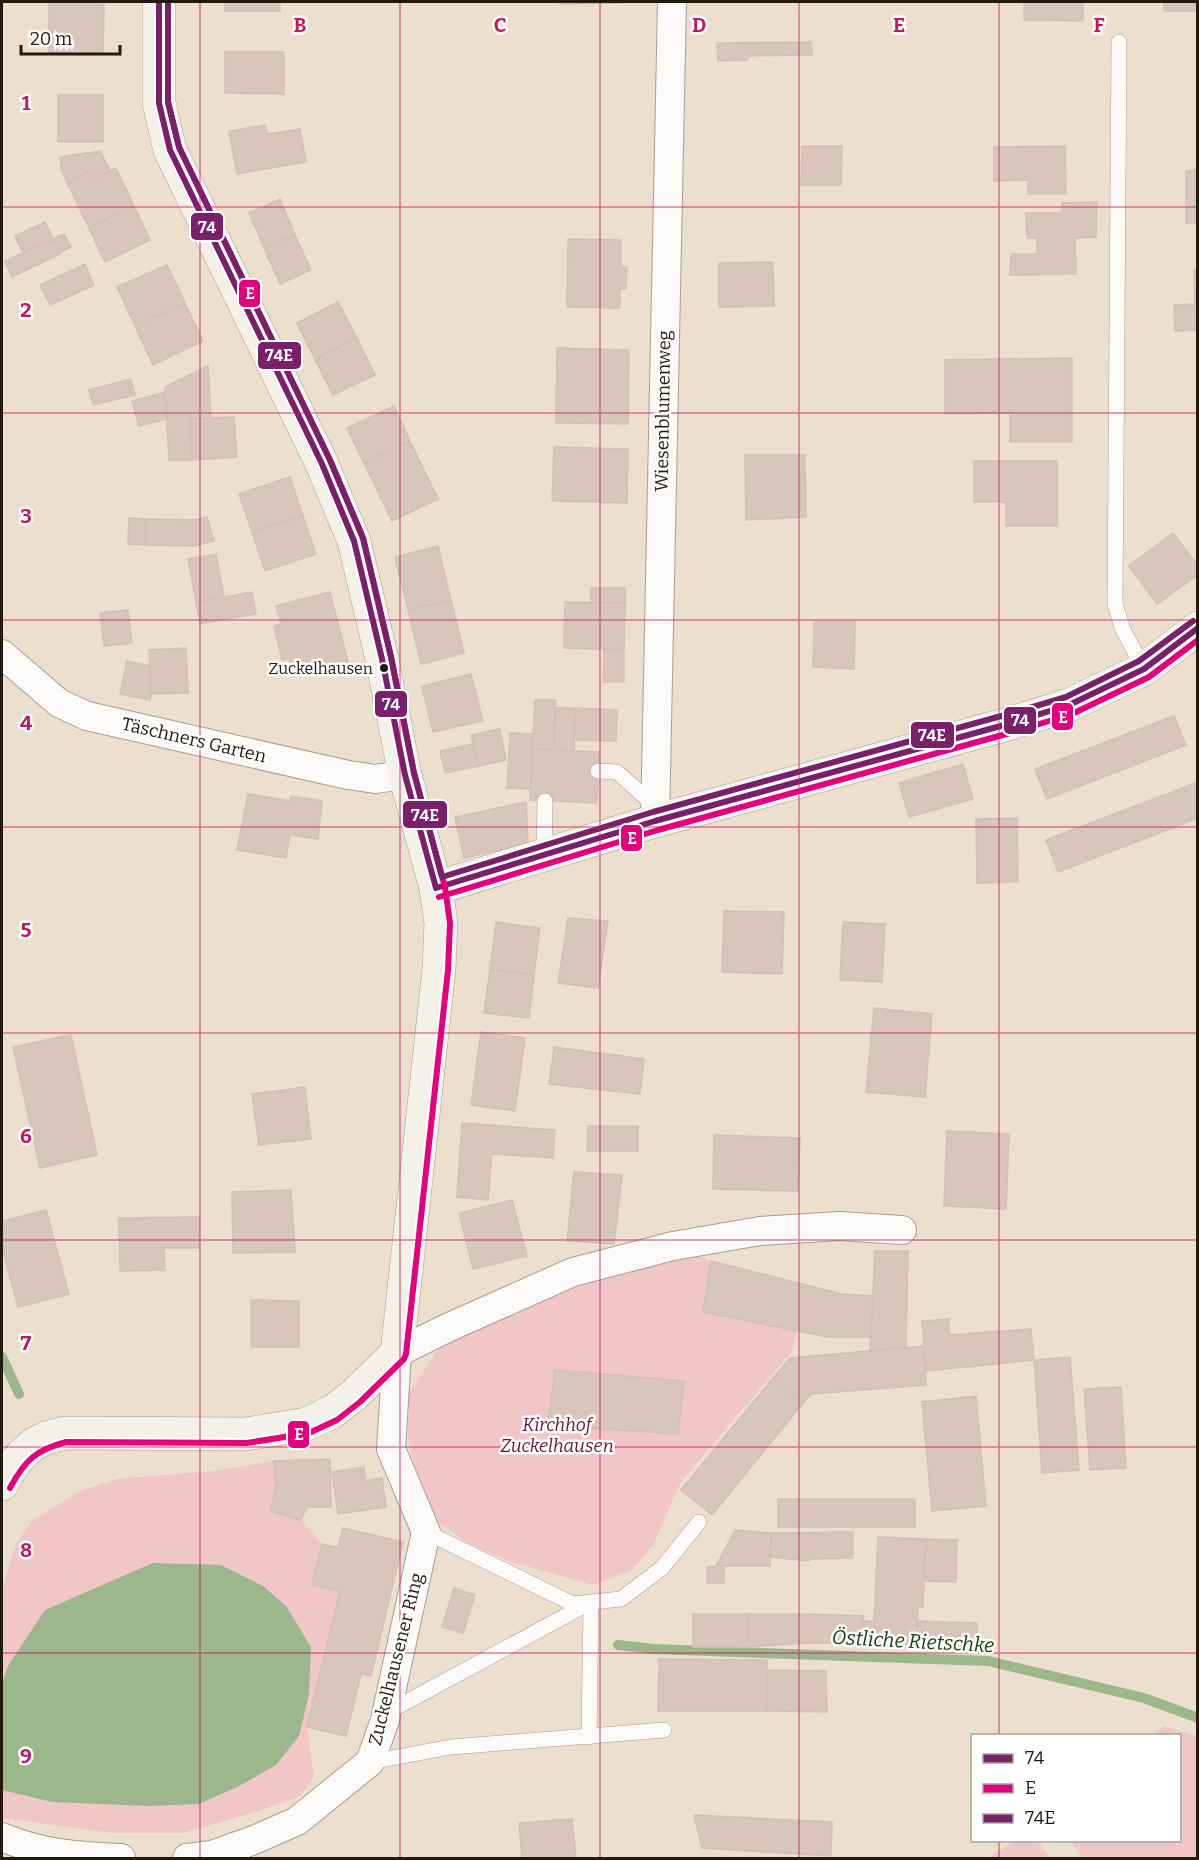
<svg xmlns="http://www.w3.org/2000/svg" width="1199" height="1860" viewBox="0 0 1199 1860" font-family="Bitter,serif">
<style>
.green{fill:#f0c6c6}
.water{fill:#9bb78b}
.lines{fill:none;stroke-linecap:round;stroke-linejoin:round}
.stream{stroke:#9bb78b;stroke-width:10}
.building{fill:#d8c6bb;stroke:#cfc1b7;stroke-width:1.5}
.lane-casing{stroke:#a89e91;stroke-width:16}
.street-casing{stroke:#a89e91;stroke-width:30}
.secondary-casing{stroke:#a89e91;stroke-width:34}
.lane{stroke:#fcfaf8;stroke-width:15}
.street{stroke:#fcfaf8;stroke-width:28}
.secondary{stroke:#f4f1e9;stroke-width:33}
.bus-1-casing{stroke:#fff;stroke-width:10}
.bus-2-casing{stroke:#fff;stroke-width:10}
.bus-3-casing{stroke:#fff;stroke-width:10}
.bus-1{stroke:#7a206a;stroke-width:6}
.bus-2{stroke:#e5007d;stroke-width:6}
.bus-3{stroke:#7a206a;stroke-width:6}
.grid{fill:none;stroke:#c2185b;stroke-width:1.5;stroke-opacity:0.55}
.bus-dot{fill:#23190e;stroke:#fff;stroke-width:2}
.labels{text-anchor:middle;stroke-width:5;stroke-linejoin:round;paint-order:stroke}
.bus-label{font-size:16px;fill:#23190e;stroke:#fff;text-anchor:end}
.street-label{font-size:18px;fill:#23190e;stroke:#fff}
.park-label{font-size:18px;font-style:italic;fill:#6b1133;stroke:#fff}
.water-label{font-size:20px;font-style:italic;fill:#144308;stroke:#fff}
.grid-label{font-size:20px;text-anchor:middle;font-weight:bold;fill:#c2185b;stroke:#fff;stroke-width:5;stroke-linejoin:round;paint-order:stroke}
.line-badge{stroke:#fff;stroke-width:2}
.badge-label{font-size:16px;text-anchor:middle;font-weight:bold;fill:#fff}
</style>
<rect width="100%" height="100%" fill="#eddfce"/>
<path class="green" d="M692 1252 711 1261 703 1312 797 1331 792 1351 681 1482 653 1545 632 1570 593 1585 508 1561 468 1543 435 1520 421 1494 408 1437 409 1393 445 1339 542 1297Z
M274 1461 276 1489 270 1511 301 1520 322 1544 312 1585 340 1591 307 1727 314 1777 300 1796 259 1811 183 1833H112L2 1818V1589L16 1544 32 1521 80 1491 117 1479 214 1471Z
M1164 1726 1197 1736V1858H1083L1070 1841 1180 1840V1736L1152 1735Z
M1016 1841H1037L1050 1858H987Z"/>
<path class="water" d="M153 1563 221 1565 263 1586 286 1606 311 1647 309 1694 299 1736 276 1765 241 1785 199 1804 150 1806 52 1802 2 1790V1683L9 1664 45 1610Z"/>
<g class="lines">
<path class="stream" d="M2 1357 19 1394
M618 1645 654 1649 988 1661 1144 1698 1198 1718"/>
</g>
<path class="building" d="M49 2H104V6L49 5Z
M225 2H280V11H225Z
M560 2H622V3L560 4Z
M1024 2H1083V21L1024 20Z
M1164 2H1198V11H1164Z
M49 5 104 6 103 54 49 53Z
M811 42 812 55 748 56V60L718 61 717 43Z
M225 52H284V94L225 93Z
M58 95H103V142H58Z
M265 125 267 134 300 129 306 162 237 174 229 131Z
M802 146H842L841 185H801Z
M1065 146 1066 194H1028V180L994 181V147Z
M100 151 110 171 94 179 90 170 67 182 61 169 60 157Z
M116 168 134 206 89 228 67 182 90 170 94 179Z
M1198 170V223H1186V171Z
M280 199 295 235 264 248 249 213Z
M1097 202 1096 237 1075 238 1076 274 1010 275 1011 254H1037V238H1027L1026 213H1062V203Z
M134 206 150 240 105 262 89 228Z
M45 222 53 239 23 253 15 236Z
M64 234 71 247 59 253 53 239Z
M295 235 311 270 280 284 264 248Z
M53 239 60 254 12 277 5 261Z
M568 239 621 240V267H627L626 289H620V308L567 307Z
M773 262 774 306 719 307V263Z
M85 264 94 285 50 305 40 285Z
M167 265 185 303 135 326 117 287Z
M1194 270H1198V330L1175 331 1174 305 1195 304Z
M338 302 357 338 315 359 297 323Z
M185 303 203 341 153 365 135 326Z
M357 338 375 375 333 395 315 359Z
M557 348 629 350 628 424 556 423Z
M1072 358V442H1010V413L945 414V360Z
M208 366 211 418 189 419 192 460H169L165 387Z
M131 379 135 395 93 405 89 390Z
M165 392 167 419 139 426 132 401Z
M394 406 410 441 364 463 347 428Z
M234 417 237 457 192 460 189 419Z
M410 441 438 499 392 521 364 463Z
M554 447 628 449 627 503 552 501Z
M745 455H805L806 517 746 520Z
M974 461H1057V526H1006V502H974Z
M290 477 303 516 252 532 239 494Z
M303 516 316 554 265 571 252 532Z
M207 517 214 541 194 546 146 545V519L195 520Z
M129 518 146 519V545L128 544Z
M1173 533 1198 566V575L1157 604 1129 566Z
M438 546 451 600 408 610 395 557Z
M216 554 224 597 196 602 188 559Z
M591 588H625V603H591Z
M252 592 256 614 200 624 196 602Z
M330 592 348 662 294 676 289 658 282 660 274 626 281 624 276 606Z
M451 600 464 653 421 664 408 610Z
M565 602 625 603 624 650 564 648Z
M128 610 132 643 104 646 100 613Z
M814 622H855L854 669 813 667Z
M186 648 188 693 151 694 149 650Z
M604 649 624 650V682H603Z
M127 661 150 666 151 694 150 700 120 694Z
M471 674 483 721 433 732 422 686Z
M535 700H556L554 750 532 749Z
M555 708H575L574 751 554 750Z
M575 708 617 710 616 741 574 740Z
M1174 716 1186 745 1047 799 1035 769Z
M500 729 506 760 478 766 471 735Z
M510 733 533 734 531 789 507 788Z
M473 744 478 766 445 773 440 751Z
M532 749 599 752 597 803 530 800Z
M963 764 973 799 909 817 899 783Z
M1198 782V818L1058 872 1046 840Z
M248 794 290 801 291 796 322 801 318 839 290 835 286 858 237 850Z
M526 802 528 843 464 858 455 817Z
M1017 818 1018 882 977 883 976 819Z
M724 911 784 912 782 974 722 972Z
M568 918 608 921 598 988 558 983Z
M496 922 540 928 534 975 490 969Z
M843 922 885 924 882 982 840 980Z
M490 969 534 975 529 1018 484 1013Z
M874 1008 932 1014 925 1097 866 1092Z
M481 1032 525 1038 515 1111 471 1105Z
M71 1035 97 1155 40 1168 13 1047Z
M554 1047 644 1059 640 1094 549 1084Z
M305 1087 311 1139 259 1145 252 1094Z
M462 1123 555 1130 553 1158 492 1154 488 1200 457 1197Z
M588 1126H638V1151H587Z
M947 1131 1009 1134 1006 1209 944 1206Z
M714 1135 800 1138 798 1191 713 1189Z
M574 1172 622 1175 614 1244 567 1241Z
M291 1190 295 1252 233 1253 232 1192Z
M512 1200 527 1256 473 1269 459 1213Z
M46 1210 69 1294 18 1307 2 1247V1221Z
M199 1217V1248H164L165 1270 120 1271 119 1218Z
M875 1251H908L906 1347 870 1351Z
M711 1261 842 1294 873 1296 871 1337H827L703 1312Z
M251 1300 299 1301V1347H251Z
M949 1319V1335L1031 1329 1034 1360 926 1371 922 1321Z
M924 1346 926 1385 811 1394 803 1403 773 1378 790 1358Z
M1070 1357 1079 1470 1042 1473 1034 1360Z
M555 1370 684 1381 678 1434 548 1425Z
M773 1378 803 1403 712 1515 681 1490Z
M1121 1387 1126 1468 1090 1470 1084 1389Z
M976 1396 986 1506 932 1511 922 1402Z
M330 1459 331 1507H307L301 1520 270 1511 276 1489 274 1461Z
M364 1467 366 1481 382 1478 386 1507 338 1514 332 1472Z
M778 1499H915V1527H778Z
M343 1528 403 1542 371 1676 361 1674 346 1736 307 1727 340 1591 312 1585 322 1544 338 1547Z
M735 1530 771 1533 770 1566H716Z
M853 1532V1558L811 1559 809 1561 770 1557 771 1533Z
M878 1537 926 1539 923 1607H918L916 1649 873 1643Z
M926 1539 957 1540 956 1582 924 1581Z
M724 1566V1583H707V1567Z
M454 1588 475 1595 463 1633 442 1627Z
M693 1614H747V1647H693Z
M747 1614H806L864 1616 863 1621 874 1622 873 1643H808L747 1647Z
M917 1621 977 1623 976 1650 916 1649Z
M659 1659 767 1660V1711H658Z
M767 1670 826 1671 827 1712 767 1711Z
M694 1815 832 1822 831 1856 702 1848Z
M572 1819 576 1858H522L519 1823Z"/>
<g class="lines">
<defs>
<path id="lane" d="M1119 42 1115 604 1123 630 1144 669
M598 771 617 772 655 806
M544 856 545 801
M426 1532 573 1604 621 1599 662 1568 699 1522
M386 1713 591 1602 589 1737
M370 1762 451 1747 664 1730"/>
<path id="street" d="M2 654 59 703 87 716 348 775 375 779 405 775
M655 821 672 2
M2 1837C39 1853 80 1857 121 1858
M187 1858 212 1855 254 1840 297 1821 370 1762 385 1720 426 1532 391 1449 397 1353 447 1328 573 1272 673 1246 760 1231 839 1226 902 1230"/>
<path id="secondary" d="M436 888 655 821 1008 724 1069 705 1144 669 1198 628
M2 1484C11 1466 26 1446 46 1438 52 1436 59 1435 65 1433L246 1434 307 1424 332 1412 354 1395 397 1353 439 969 441 923 436 888 405 775 382 659 354 541 322 464 170 150 159 103V2"/>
</defs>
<use href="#lane" class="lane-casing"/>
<use href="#street" class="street-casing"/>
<use href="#secondary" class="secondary-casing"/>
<use href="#lane" class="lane"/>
<use href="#street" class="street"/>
<use href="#secondary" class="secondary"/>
<defs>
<path id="bus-1" d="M159 2V103L170 150 322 464 354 541 382 659 405 775 436 888
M436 888 655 821 1008 724 1069 705 1144 669 1198 628"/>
<path id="bus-2" d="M439 897 658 830 1010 733 1072 714 1149 677 1198 640
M10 1488C25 1460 36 1450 66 1442L247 1443 309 1433 337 1420 360 1402 404 1359 406 1354 448 970 450 923 445 887 414 773 391 657 363 538 330 460 179 147 168 102V2"/>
<path id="bus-3" d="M168 2V102L179 147 330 460 363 538 391 657 414 773 442 877 653 812 1005 715 1066 697 1139 661 1193 621"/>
</defs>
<use href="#bus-1" class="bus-1-casing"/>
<use href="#bus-2" class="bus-2-casing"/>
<use href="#bus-3" class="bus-3-casing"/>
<use href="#bus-1" class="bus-1"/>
<use href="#bus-2" class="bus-2"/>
<use href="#bus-3" class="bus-3"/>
</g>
<path class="grid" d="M200 2V1858M400 2V1858M600 2V1858M799 2V1858M999 2V1736M2 207H1198M2 413H1198M2 620H1198M2 827H1198M2 1033H1198M2 1240H1198M2 1447H1198M2 1653H1198M999 1840V1858"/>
<circle class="bus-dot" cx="384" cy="668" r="5"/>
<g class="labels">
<g class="bus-label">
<text x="373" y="674">Zuckelhausen</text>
</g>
<g class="street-label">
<text transform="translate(663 411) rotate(-89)" y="6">Wiesenblumenweg</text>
<text transform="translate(194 740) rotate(13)" y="6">Täschners Garten</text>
<text transform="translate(396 1659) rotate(-76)" y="6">Zuckelhausener Ring</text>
</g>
<g class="park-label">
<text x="557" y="1431">Kirchhof<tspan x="557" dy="21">Zuckelhausen</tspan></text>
</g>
<g class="water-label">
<text transform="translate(913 1641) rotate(3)" y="7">Östliche Rietschke</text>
</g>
</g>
<g class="grid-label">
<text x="300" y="32">B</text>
<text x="500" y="32">C</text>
<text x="699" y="32">D</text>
<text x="899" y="32">E</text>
<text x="1099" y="32">F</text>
<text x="26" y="110">1</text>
<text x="26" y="317">2</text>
<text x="26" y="523">3</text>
<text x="26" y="730">4</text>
<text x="26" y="937">5</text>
<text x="26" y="1143">6</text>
<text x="26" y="1350">7</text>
<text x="26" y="1557">8</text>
<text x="26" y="1763">9</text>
</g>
<g class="line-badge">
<rect x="190" y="212" width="34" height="29" rx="6" fill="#7a206a"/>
<rect x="238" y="279" width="23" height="29" rx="6" fill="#e5007d"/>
<rect x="257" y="341" width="45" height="29" rx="6" fill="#7a206a"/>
<rect x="374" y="690" width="34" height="28" rx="6" fill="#7a206a"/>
<rect x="1051" y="702" width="23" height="29" rx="6" fill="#e5007d"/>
<rect x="1003" y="706" width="34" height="29" rx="6" fill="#7a206a"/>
<rect x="910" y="721" width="45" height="28" rx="6" fill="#7a206a"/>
<rect x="402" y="800" width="46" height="29" rx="6" fill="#7a206a"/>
<rect x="620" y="824" width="23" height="28" rx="6" fill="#e5007d"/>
<rect x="287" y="1420" width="23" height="29" rx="6" fill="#e5007d"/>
</g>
<g class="badge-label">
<text x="207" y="233">74</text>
<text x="250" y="299">E</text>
<text x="279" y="361">74E</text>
<text x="391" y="710">74</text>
<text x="1063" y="723">E</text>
<text x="1020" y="726">74</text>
<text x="932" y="741">74E</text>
<text x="425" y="821">74E</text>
<text x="632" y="844">E</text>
<text x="299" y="1440">E</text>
</g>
<rect width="1199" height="1860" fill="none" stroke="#23190e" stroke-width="6"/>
<rect x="971" y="1734" width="210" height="108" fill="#ffffff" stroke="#a7a39f" stroke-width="1.5"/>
<rect x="983" y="1754" width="30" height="9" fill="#7a206a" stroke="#a7a39f" stroke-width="1.5"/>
<text x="1025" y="1764" font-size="18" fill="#23190e">74</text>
<rect x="983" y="1784" width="30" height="9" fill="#e5007d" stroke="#a7a39f" stroke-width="1.5"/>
<text x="1025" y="1794" font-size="18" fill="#23190e">E</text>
<rect x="983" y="1814" width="30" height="9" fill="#7a206a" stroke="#a7a39f" stroke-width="1.5"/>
<text x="1025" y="1824" font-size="18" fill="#23190e">74E</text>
<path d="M21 45v9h99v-9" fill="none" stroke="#23190e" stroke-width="3"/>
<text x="30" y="45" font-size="18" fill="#23190e" stroke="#ffffff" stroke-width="4.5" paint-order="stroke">20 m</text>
</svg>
